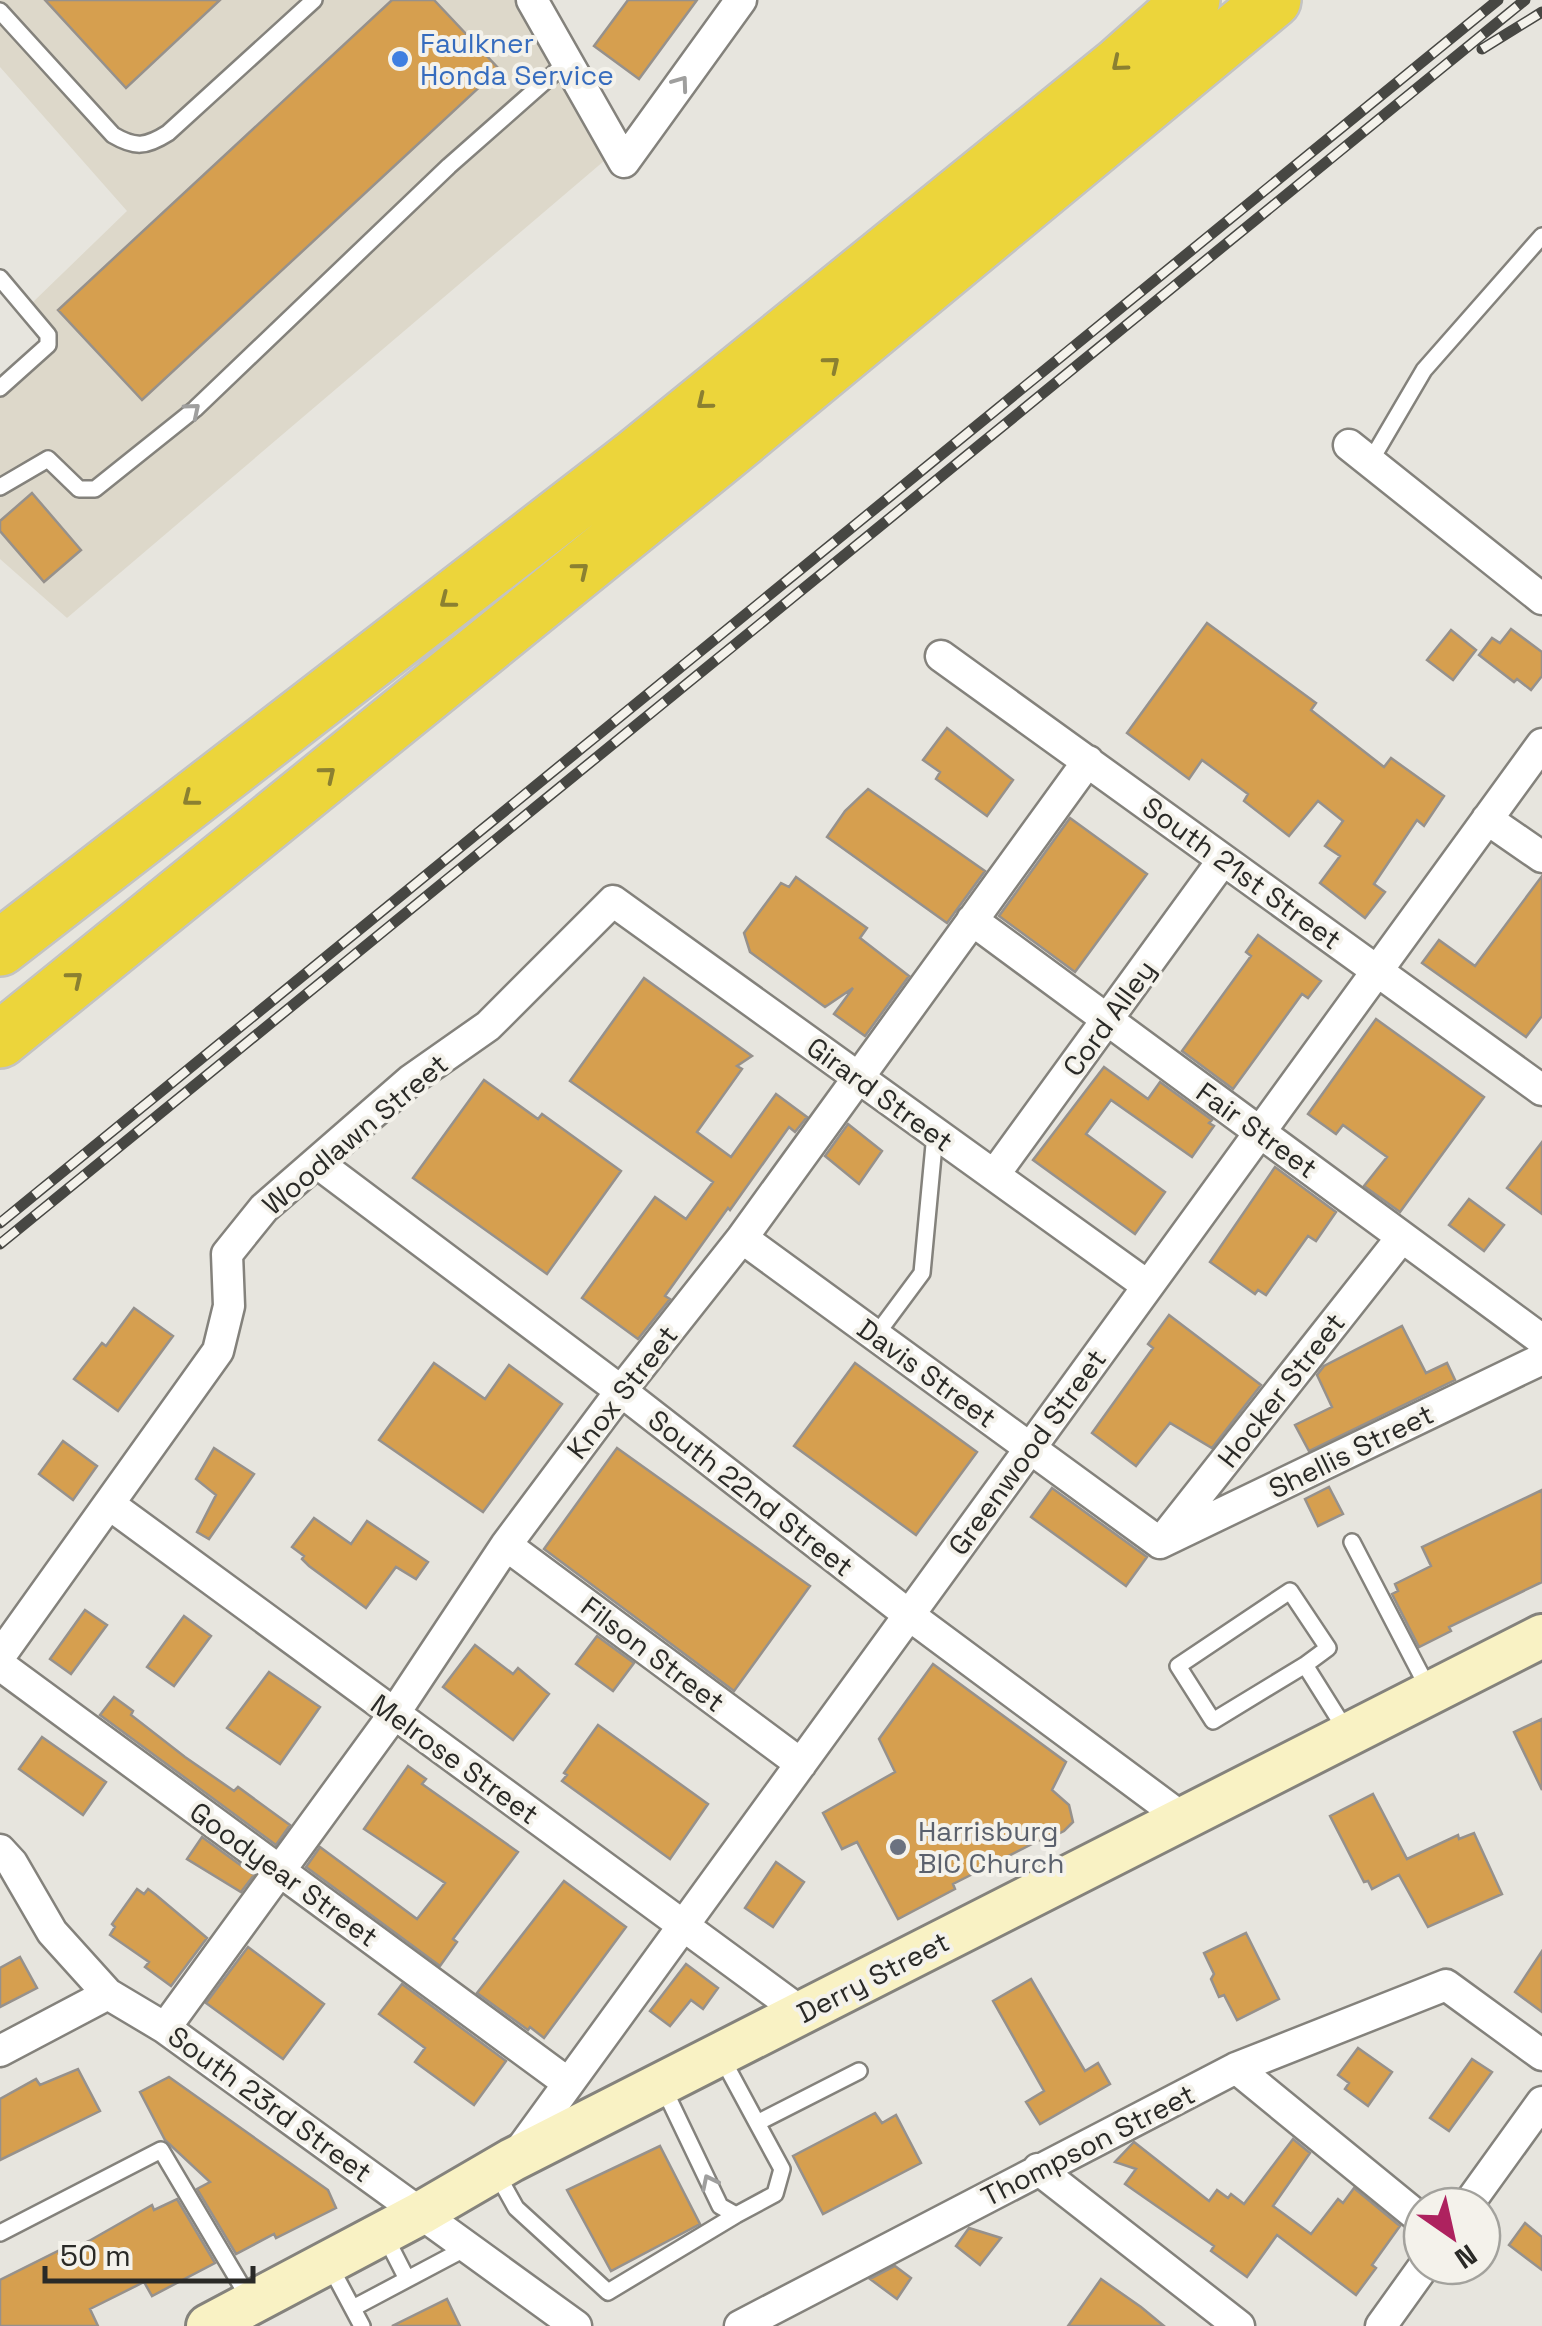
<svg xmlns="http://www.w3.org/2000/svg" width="1542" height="2326" viewBox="0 0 1542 2326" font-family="'Space Grotesk',sans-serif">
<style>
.built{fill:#ddd8ca}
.building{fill:#d69f4f;stroke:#96918c;stroke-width:2.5}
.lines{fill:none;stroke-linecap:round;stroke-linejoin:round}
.service-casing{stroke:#84827c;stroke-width:20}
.minor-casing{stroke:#84827c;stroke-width:35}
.secondary-casing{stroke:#84827c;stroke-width:48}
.motorway-casing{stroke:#c3c3c3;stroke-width:60}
.service{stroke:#fff;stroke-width:15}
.minor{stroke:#fff;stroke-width:30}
.secondary{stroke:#f9f2c4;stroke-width:42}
.motorway{stroke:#ecd53b;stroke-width:55}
.rail-casing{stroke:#474743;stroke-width:11}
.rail{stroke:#f4f2eb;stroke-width:8;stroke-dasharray:22;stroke-linecap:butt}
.oneway{stroke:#8b8031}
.oneway2{stroke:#9f9f9e}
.shop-dot{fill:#3f7fe0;stroke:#f4f2eb;stroke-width:4}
.worship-dot{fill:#6b7280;stroke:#f4f2eb;stroke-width:4}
.labels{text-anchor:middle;stroke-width:8;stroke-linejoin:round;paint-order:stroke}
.shop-label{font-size:28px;fill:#366cbe;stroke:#f4f2eb;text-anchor:start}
.street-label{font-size:28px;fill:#2a2a27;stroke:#f4f2eb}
.worship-label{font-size:28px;fill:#5b616d;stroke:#f4f2eb;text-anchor:start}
</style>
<rect width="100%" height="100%" fill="#e7e5de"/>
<path class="built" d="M0 0H519L611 155 67 618 0 559V378L52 328 32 303 127 211 0 67Z"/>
<path class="building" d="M45 0H220L126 88Z
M392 0H434L499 69 142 400 58 310Z
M628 0H697L639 79 594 46Z
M32 493 81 550 44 582 0 531V521Z
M1207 623 1316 703 1311 710 1384 767 1391 758 1444 796 1424 826 1417 820 1374 884 1385 892 1365 918 1320 883 1340 856 1325 846 1343 821 1318 801 1289 836 1244 801 1248 794 1202 760 1189 779 1127 733Z
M1511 629 1542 652V676L1531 690 1517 679 1514 682 1479 655 1492 638 1500 643Z
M1451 630 1476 650 1453 680 1427 660Z
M947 728 1013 780 987 816 936 779 940 772 923 760Z
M868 789 985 871 947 923 827 837 845 811Z
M1070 818 1147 874 1075 972 999 916Z
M1542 876V1016L1526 1037 1422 963 1439 940 1475 966Z
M796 877 867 928 860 938 909 976 865 1036 834 1014 853 988 825 1007 750 952 744 933 781 883 789 887Z
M1258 935 1321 981 1308 998 1302 994 1233 1089 1182 1051 1251 956 1246 952Z
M644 978 752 1056 737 1066 742 1069 697 1132 731 1157 776 1094 807 1117 795 1132 789 1127 730 1210 728 1208 665 1296 670 1299 638 1339 582 1298 655 1197 686 1219 713 1182 570 1081Z
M1376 1019 1484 1097 1400 1212 1364 1186 1387 1157 1343 1125 1336 1134 1308 1114Z
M1104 1067 1148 1099 1160 1082 1212 1120 1209 1123 1214 1126 1192 1157 1111 1100 1086 1134 1165 1192 1135 1234 1033 1160Z
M484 1080 538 1119 542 1114 621 1171 547 1274 413 1178Z
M848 1124 882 1151 859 1184 825 1156Z
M1542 1142V1214L1507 1188Z
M1275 1167 1336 1212 1316 1241 1308 1236 1266 1295 1258 1290 1255 1294 1210 1262Z
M1469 1199 1504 1225 1484 1251 1449 1225Z
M134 1308 173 1336 118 1411 74 1379 102 1343 106 1346Z
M1169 1315 1261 1385 1212 1448 1170 1423 1136 1466 1092 1433 1153 1348 1148 1344Z
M1402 1326 1426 1373 1447 1363 1455 1380 1309 1451 1295 1425 1332 1407 1317 1375 1324 1366Z
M434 1363 485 1399 509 1365 562 1404 483 1512 379 1440Z
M855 1363 977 1452 916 1535 794 1446Z
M63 1441 97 1466 73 1500 39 1474Z
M214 1448 254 1474 209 1539 197 1532 216 1495 196 1479Z
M617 1448 810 1586 734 1691 544 1549Z
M1329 1487 1343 1514 1318 1526 1305 1499Z
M1052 1488 1147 1557 1126 1586 1031 1517Z
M1542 1490V1582L1449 1627 1451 1631 1419 1647 1392 1594 1398 1591 1395 1584 1431 1566 1422 1547Z
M314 1518 351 1544 367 1521 428 1562 416 1579 396 1567 366 1608 309 1566 302 1559 304 1556 292 1547Z
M85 1610 107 1625 71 1674 50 1659Z
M184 1616 211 1636 174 1686 147 1667Z
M597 1636 634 1663 613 1691 576 1664Z
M475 1645 513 1674 518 1668 549 1694 513 1740 443 1687Z
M933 1664 1066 1762 1052 1790 1069 1805 1073 1822 1064 1831 1052 1837 1050 1835 953 1884 955 1889 898 1919 857 1842 842 1849 823 1813 895 1772 879 1739Z
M269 1672 320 1707 280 1764 227 1728Z
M114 1697 133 1711 131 1715 185 1757 234 1791 238 1787 290 1825 276 1845 100 1715Z
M1542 1719V1790L1514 1732Z
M598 1725 708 1804 670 1859 562 1781 567 1775 564 1773Z
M42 1737 106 1782 83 1815 19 1769Z
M408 1766 426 1779 422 1784 518 1852 453 1939 457 1942 440 1966 306 1867 320 1847 417 1919 445 1883 364 1829Z
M1373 1794 1407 1859 1458 1835 1459 1839 1474 1833 1502 1894 1428 1927 1399 1875 1372 1889 1368 1881 1364 1882 1330 1816Z
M202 1837 254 1875 241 1892 187 1859Z
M776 1862 804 1882 773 1927 745 1908Z
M564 1881 626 1927 544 2038 530 2027 528 2030 477 1993Z
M137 1889 144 1894 148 1889 156 1895 207 1938 171 1986 145 1967 149 1962 110 1935 115 1927 112 1924Z
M1246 1933 1279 1999 1237 2020 1224 1995 1219 1997 1211 1979 1214 1974 1204 1953Z
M248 1947 324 2004 283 2059 206 2003Z
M1542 1951V2012L1515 1992Z
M20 1957 37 1988 0 2007V1968Z
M686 1964 718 1988 703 2009 691 2000 670 2026 650 2011Z
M1031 1979 1085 2071 1098 2063 1110 2084 1040 2124 1026 2102 1044 2091 993 2001Z
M402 1984 506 2061 474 2105 415 2062 425 2048 379 2014Z
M1358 2048 1392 2072 1368 2106 1345 2089 1349 2083 1338 2075Z
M1472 2059 1492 2072 1449 2131 1430 2118Z
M78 2069 100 2111 0 2160V2099L36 2079 40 2085Z
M169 2077 328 2190 336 2208 276 2238 274 2234 236 2254 197 2189 210 2182 165 2140 140 2092Z
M875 2113 882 2123 896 2115 921 2163 823 2214 793 2156Z
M1293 2139 1310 2153 1273 2206 1311 2234 1338 2199 1343 2203 1354 2188 1400 2226 1372 2265 1376 2268 1356 2295 1277 2235 1247 2277 1211 2251 1214 2246 1125 2184 1136 2169 1115 2162 1134 2142 1209 2201 1217 2190 1228 2198 1231 2194 1244 2204Z
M660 2146 700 2224 611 2271 567 2190Z
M177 2199 215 2263 152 2296 144 2282 90 2309 98 2326H0V2280L60 2250 62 2254 89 2241 152 2205 154 2210Z
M1525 2223 1542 2237V2270L1509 2245Z
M969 2228 1001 2238 980 2265 956 2246Z
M895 2266 911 2278 897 2299 870 2279Z
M1101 2279 1141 2307 1164 2326H1068Z
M447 2299 460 2326H392Z"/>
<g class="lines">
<defs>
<path id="service" d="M0 11 113 135C135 148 146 147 168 133L314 0
M0 278 48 335V345L0 388
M1370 462 1424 370 1542 236
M0 487 48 459 79 489H95L195 409 449 166 568 61
M876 1335 922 1273 935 1134
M1352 1542 1429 1690
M1305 1665 1213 1721 1178 1666 1290 1591 1328 1648 1305 1665 1347 1732
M722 2058 757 2123 859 2071
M664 2089 720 2206 736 2215 775 2194 782 2169 757 2123
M496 2172 516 2208 608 2292 736 2215
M0 2233 161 2150 250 2300
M384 2234 407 2279
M330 2266 362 2326
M353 2308 468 2247"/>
<path id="minor" d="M532 0 624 162 741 0
M1349 445 1542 599
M941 656 1542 1090
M1487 819 1542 857
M972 920 1542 1340
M319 1164 621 1391 909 1615 1185 1820
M994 1175 1223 860
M742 1238 1160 1543
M109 1504 801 2012
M1165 1537 1402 1237
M1160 1543 1542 1359
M506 1545 801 1764
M0 1656 218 1351 229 1306 227 1254 264 1208 411 1080 488 1026 613 901 1148 1286
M0 1665 568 2083
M0 1850 12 1863 52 1932 108 1994 165 2028 576 2326
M165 2028 394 1714 506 1545 621 1391 742 1238 1088 761
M0 2051 108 1994
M1236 2068 1422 2220
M518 2153 1542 744
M1038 2169 1239 2326
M1467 2206 1542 2102
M740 2326 1236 2068 1446 1985 1542 2055
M1381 2326 1424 2266"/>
<path id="secondary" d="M208 2326 421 2213 512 2160 1542 1636"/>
<path id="motorway" d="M0 948 634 458 1120 64 1192 0
M0 1040 725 453 1273 0"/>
</defs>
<use href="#service" class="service-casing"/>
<use href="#minor" class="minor-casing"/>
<use href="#secondary" class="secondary-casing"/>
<use href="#motorway" class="motorway-casing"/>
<use href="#service" class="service"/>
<use href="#minor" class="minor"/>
<use href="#secondary" class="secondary"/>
<use href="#motorway" class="motorway"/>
<defs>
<path id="rail" d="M1482 49 1542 12
M0 1223 1498 0
M0 1244 1525 0"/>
</defs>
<use href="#rail" class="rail-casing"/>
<use href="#rail" class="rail"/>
</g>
<defs><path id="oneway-chevron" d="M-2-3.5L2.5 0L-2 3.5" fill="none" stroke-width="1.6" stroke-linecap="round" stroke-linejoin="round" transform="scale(2.5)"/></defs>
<g class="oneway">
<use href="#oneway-chevron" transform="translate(1119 64) rotate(140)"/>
<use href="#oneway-chevron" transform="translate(832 364) rotate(-39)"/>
<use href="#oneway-chevron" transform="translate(704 402) rotate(141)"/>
<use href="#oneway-chevron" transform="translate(581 570) rotate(-39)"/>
<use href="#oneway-chevron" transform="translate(447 601) rotate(142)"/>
<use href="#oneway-chevron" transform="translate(328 774) rotate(-39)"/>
<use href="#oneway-chevron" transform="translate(190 799) rotate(142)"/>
<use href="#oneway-chevron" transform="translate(75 979) rotate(-39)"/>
</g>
<g class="oneway2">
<use href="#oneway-chevron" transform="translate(681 83) rotate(-54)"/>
<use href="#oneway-chevron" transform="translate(193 410) rotate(-40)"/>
<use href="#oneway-chevron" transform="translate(709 2182) rotate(-116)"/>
</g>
<circle class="shop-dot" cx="400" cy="59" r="10"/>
<circle class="worship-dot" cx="898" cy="1847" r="10"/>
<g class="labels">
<g class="shop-label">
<text x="420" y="53">Faulkner<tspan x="420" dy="32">Honda Service</tspan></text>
</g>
<g class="street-label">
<text transform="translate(1242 873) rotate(36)" y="10">South 21st Street</text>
<text transform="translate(1109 1018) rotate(-54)" y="10">Cord Alley</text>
<text transform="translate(880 1094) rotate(36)" y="10">Girard Street</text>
<text transform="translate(1257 1130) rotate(36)" y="10">Fair Street</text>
<text transform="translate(355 1134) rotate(-40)" y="10">Woodlawn Street</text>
<text transform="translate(927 1373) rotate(36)" y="10">Davis Street</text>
<text transform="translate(1281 1390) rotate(-52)" y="10">Hocker Street</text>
<text transform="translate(622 1392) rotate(-52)" y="10">Knox Street</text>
<text transform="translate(1351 1451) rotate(-26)" y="10">Shellis Street</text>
<text transform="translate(1027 1452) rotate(-54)" y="10">Greenwood Street</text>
<text transform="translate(751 1493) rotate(38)" y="10">South 22nd Street</text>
<text transform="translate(653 1654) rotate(37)" y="10">Filson Street</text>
<text transform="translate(455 1759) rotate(36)" y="10">Melrose Street</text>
<text transform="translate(284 1874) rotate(36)" y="10">Goodyear Street</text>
<text transform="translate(873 1977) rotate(-27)" y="10">Derry Street</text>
<text transform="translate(270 2104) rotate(36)" y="10">South 23rd Street</text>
<text transform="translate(1088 2145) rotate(-27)" y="10">Thompson Street</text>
</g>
<g class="worship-label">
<text x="918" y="1841">Harrisburg<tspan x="918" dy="32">BIC Church</tspan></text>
</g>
</g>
<g transform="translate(1452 2236) rotate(146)"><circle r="48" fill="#f4f2eb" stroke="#a3a29d" stroke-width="2.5"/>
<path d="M0-8L18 38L0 25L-18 38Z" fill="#ae225f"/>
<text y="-15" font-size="28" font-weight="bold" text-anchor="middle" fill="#2a2a27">N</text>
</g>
<path d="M45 2266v15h208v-15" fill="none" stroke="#2a2a27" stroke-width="5"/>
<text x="60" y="2266" font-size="30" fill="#2a2a27" stroke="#f4f2eb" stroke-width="8" paint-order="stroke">50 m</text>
</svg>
